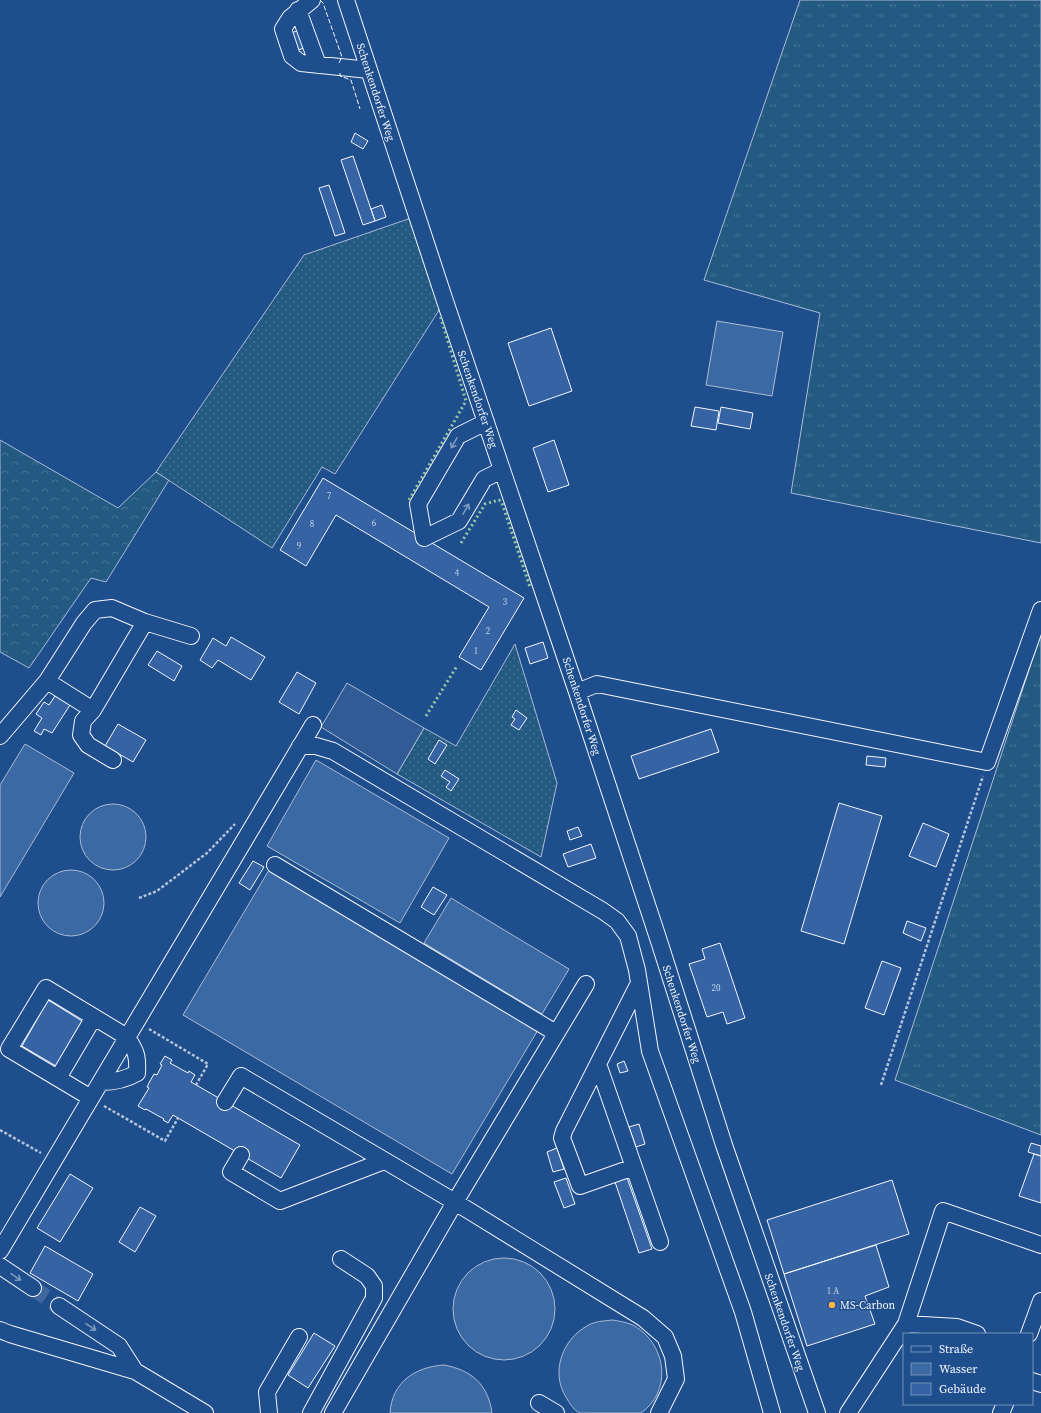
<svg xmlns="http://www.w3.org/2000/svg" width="1041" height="1413" viewBox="0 0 1041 1413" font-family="'Source Serif 4',serif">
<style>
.grass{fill:url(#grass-tufts);stroke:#a8bbd7}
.forest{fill:url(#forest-crowns);stroke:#a8bbd7}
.garden{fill:url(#garden-dots);stroke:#a8bbd7}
.parking{fill:#305b95;stroke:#a8bbd7}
.water{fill:#3b69a3;stroke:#a8bbd7}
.building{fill:#3563a3;stroke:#f2f6ff}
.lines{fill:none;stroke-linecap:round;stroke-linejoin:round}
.minor-tunnel{stroke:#3f679d;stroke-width:16;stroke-dasharray:16 8;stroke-linecap:butt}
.minor-casing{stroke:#f2f6ff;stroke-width:18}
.path{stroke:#b3c4dc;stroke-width:2.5;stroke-dasharray:3 2;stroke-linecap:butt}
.minor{stroke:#1f4e8c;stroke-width:16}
.hedge{stroke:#97c8a6;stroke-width:3;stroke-dasharray:2 3;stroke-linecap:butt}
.fence{stroke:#f2f6ff;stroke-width:1;stroke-dasharray:5 2;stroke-linecap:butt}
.oneway{stroke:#7e9ac0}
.poi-dot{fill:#ffb74d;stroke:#1f4e8c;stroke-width:1.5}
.labels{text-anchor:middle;stroke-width:3;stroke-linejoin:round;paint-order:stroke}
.number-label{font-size:9px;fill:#c3d1e8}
.street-label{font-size:11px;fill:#f2f6ff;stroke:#1f4e8c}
.poi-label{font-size:11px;fill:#f2f6ff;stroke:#1f4e8c;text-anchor:start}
</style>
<defs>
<pattern id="grass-tufts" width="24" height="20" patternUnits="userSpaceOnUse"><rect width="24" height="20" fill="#245a82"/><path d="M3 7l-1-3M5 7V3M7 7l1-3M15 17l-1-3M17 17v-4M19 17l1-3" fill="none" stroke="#447295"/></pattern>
<pattern id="forest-crowns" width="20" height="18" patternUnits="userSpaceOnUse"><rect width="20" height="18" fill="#245a82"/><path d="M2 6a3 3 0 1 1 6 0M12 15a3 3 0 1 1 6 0" fill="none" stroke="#447295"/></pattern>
<pattern id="garden-dots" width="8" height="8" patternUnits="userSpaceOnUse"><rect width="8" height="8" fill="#245a82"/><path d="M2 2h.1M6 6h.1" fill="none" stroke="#447295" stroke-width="1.8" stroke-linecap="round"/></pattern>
</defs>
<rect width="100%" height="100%" fill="#1f4e8c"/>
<path class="grass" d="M800 0H1041V543L791 493 820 313 704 280Z
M1041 633V1135L895 1080Z"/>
<path class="forest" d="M0 440 118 508 156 472 169 480 106 582 91 578 29 668 0 652Z"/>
<path class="garden" d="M411 218 441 307 335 474 322 467 272 548 156 472 304 255Z
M515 644 557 783 541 857 397 774 424 728 456 746Z"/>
<path class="parking" d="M347 683 424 728 397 774 321 727Z"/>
<path class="water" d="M717 321 783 332 772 396 706 385Z
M25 744 74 773 0 897V785Z
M316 760 449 838 400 923 267 846Z
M80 837a33 33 0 1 1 66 0a33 33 0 1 1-66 0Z
M38 903a33 33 0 1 1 66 0a33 33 0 1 1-66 0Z
M269 870 538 1030 452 1174 183 1015Z
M451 898 569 969 542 1014 424 943Z
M453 1309a51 51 0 1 1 102 0a51 51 0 1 1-102 0Z
M613 1320C623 1322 632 1323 639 1329 667 1349 671 1392 641 1413 626 1413 610 1413 595 1413 591 1413 584 1413 580 1413 573 1410 569 1402 566 1397 550 1372 563 1339 587 1326 595 1321 604 1321 613 1320Z
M444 1365C471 1370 488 1384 492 1413H390C392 1382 415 1367 444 1365Z"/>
<path class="building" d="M301 29 307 47 295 51 289 34Z
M355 133 368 141 363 149 351 142Z
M353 156 375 221 363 225 341 160Z
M329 185 345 233 335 236 319 188Z
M382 205 386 217 375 221 371 209Z
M551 328 572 391 529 406 508 343Z
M695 407 719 411 716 430 691 426Z
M721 407 753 413 750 429 718 423Z
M554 440 569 485 548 492 533 448Z
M323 478 524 598 481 670 459 657 489 607 336 515 306 566 280 550Z
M231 637 265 657 251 680 218 660 212 668 200 660 213 638 226 646Z
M543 642 548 658 530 664 525 648Z
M157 651 182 666 174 681 148 665Z
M297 672 316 683 299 714 279 702Z
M55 696 70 705 52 733 44 729 41 735 34 731 42 718 36 714 44 702 49 705Z
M516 710 527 718 519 730 511 725 515 719 512 717Z
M118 724 146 740 133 762 105 746Z
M711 729 719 752 639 779 631 756Z
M439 740 447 745 435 764 428 759Z
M867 756 886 758 885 767 866 765Z
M445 770 459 779 451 791 446 787 450 782 441 776Z
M839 803 882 816 844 944 801 931Z
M923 823 949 834 936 867 909 856Z
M578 827 582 836 570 840 567 831Z
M591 844 596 858 568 867 563 854Z
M253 861 264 867 250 890 239 883Z
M433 887 447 895 434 915 421 907Z
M907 921 926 928 921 941 903 933Z
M720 943 745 1018 727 1024 723 1012 707 1017 689 964 705 959 702 949Z
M882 961 901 968 884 1015 865 1008Z
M48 1000 82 1021 56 1066 22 1046Z
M165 1056 172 1060 170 1063 188 1073 189 1071 195 1075 191 1082 300 1145 281 1178 173 1115 168 1123 163 1120 164 1119 146 1109 145 1110 138 1106 149 1088 147 1087 150 1081 154 1074 157 1075 162 1065 160 1064Z
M624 1061 628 1071 620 1073 617 1064Z
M639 1124 645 1144 636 1147 629 1127Z
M1031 1143 1041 1146V1156L1028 1152Z
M557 1148 564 1169 553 1172 547 1152Z
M1034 1154 1041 1156V1203L1019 1196Z
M70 1174 93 1188 60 1242 37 1228Z
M626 1175 652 1249 639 1253 614 1179Z
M566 1178 575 1204 564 1208 554 1182Z
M892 1180 909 1234 784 1274 767 1220Z
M140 1207 156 1216 135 1252 119 1242Z
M876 1245 889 1287 865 1296 875 1324 807 1346 784 1274Z
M45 1246 93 1274 78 1301 30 1273Z
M314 1333 335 1346 308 1388 288 1375Z"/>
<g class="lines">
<path class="minor-tunnel" d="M33 1288 59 1306"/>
<defs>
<path id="minor" d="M312 0 290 18 283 29 292 56 301 63 369 70
M346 0 445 301 577 692 658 938 724 1145 817 1413
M298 10 318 65
M486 422 458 436 418 504 424 538 459 521 484 479 502 470
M47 681 93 710 145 622
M577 692 597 684 987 762 1041 610
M93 710 83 721 81 735 88 745 113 760
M0 736 47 681 84 623 95 610 112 608 145 622 191 636
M300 746H316L333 751 603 911 617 921 628 936 637 970 650 1051 743 1312 772 1413
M275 865 556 1033
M598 1064 660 1242
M58 1078 94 1017
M91 1098 9 1049 46 988 127 1037C136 1051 138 1056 137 1073 125 1080 115 1082 101 1082
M225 1102 241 1076 455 1202 643 1318 665 1337 673 1356 676 1379 659 1413
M241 1155 231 1172 280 1201 384 1161
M634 1167 580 1186 562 1138 564 1131 639 983
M0 1251 313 725
M0 1266 33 1288
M59 1306 119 1346 135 1371
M906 1324 957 1327 977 1334
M0 1330 10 1334 135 1371 205 1413
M1029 1334 1041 1301
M1032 1381 1041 1384
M539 1403 556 1413
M269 1413 267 1392 299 1337
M311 1413 374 1298V1286L367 1276 341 1259
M333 1413 455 1202 586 984
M848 1413 906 1324 943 1211 1041 1245
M1001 1413 1005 1404"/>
</defs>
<use href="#minor" class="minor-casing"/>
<path class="path" d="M139 898 157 891 207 853 235 824
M149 1029 208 1064 196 1085
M881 1085 983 776
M104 1106 165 1141 178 1118
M0 1130 41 1153"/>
<use href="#minor" class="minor"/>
<path class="hedge" d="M409 500 466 401 440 315
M461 543 485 504 499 500 502 503 530 587
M426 716 457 666"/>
<path class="fence" d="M320 0 323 3 342 57 339 63
M340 73V76L351 80 360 109"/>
</g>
<defs><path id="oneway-shaft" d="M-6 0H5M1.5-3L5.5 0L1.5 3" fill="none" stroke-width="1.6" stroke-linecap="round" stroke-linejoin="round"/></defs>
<g class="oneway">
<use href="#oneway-shaft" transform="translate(454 443) rotate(120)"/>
<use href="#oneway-shaft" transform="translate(466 509) rotate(-60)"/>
<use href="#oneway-shaft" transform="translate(16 1277) rotate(34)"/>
<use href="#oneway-shaft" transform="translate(91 1327) rotate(34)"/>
</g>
<circle class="poi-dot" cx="832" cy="1305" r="4"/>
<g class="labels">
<g class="number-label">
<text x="329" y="499">7</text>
<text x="374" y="526">6</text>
<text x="312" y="527">8</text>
<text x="299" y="549">9</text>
<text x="457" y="576">4</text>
<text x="505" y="605">3</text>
<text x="488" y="634">2</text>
<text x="476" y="654">1</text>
<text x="716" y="991">20</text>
<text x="833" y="1294">1 A</text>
</g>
<g class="street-label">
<text transform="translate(376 92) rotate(72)" y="4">Schenkendorfer Weg</text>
<text transform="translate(478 399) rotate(71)" y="4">Schenkendorfer Weg</text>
<text transform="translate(582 706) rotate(72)" y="4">Schenkendorfer Weg</text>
<text transform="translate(682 1014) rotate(72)" y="4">Schenkendorfer Weg</text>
<text transform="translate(785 1322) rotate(71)" y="4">Schenkendorfer Weg</text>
</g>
<g class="poi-label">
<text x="840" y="1309">MS-Carbon</text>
</g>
</g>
<rect x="903" y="1333" width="130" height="72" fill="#1f4e8c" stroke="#7391ba"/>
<rect x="911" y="1346" width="20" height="6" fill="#1f4e8c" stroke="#7391ba"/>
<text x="939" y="1353" font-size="12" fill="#f2f6ff">Straße</text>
<rect x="911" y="1363" width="20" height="12" fill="#3b69a3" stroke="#7391ba"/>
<text x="939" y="1373" font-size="12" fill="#f2f6ff">Wasser</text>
<rect x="911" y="1383" width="20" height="12" fill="#3563a3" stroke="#7391ba"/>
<text x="939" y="1393" font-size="12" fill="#f2f6ff">Gebäude</text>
</svg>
